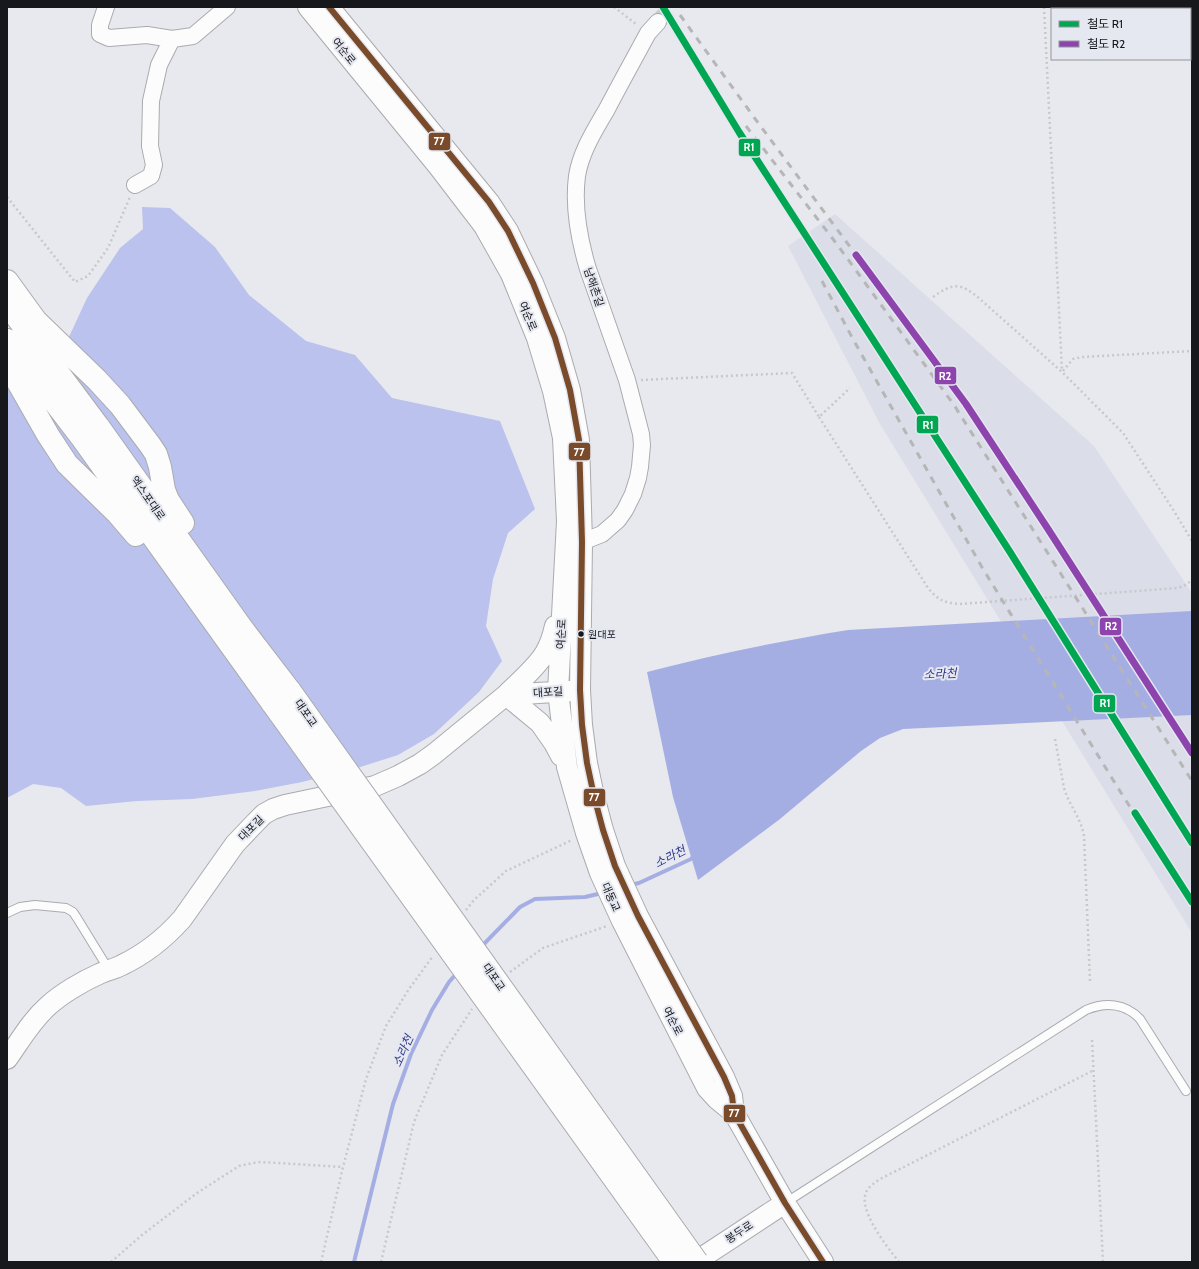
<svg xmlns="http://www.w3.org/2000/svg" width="1199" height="1269" viewBox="0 0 1199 1269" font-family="Cabin,'Noto Sans KR',sans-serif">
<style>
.built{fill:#dbdde8}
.forest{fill:#bac2ed}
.water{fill:#a5aee3}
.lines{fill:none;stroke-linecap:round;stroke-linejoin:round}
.stream{stroke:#a5aee3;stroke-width:4}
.minor-tunnel{stroke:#c9cace;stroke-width:16;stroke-dasharray:16 8;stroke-linecap:butt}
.service-casing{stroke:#aaabaf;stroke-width:10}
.minor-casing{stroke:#aaabaf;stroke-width:18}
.tertiary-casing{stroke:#aaabaf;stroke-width:22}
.trunk-casing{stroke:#aaabaf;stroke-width:24}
.path{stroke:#c7c8c9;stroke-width:2.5;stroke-dasharray:2 3;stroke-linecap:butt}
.service{stroke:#fcfcfc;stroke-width:8}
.minor{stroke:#fcfcfc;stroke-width:16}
.tertiary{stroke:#fcfcfc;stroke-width:20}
.trunk{stroke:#fcfcfc;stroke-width:22}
.rail{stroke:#b6b6b7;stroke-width:3;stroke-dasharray:7 7;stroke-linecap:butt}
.trunk-bridge-casing{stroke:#aaabaf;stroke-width:24;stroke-linecap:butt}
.trunk-bridge{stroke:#fcfcfc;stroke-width:22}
.bus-1-casing{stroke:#e5e8f1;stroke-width:9}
.bus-1{stroke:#7a4b2a;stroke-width:6}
.rail-1-casing{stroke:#e5e8f1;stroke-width:10}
.rail-2-casing{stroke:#e5e8f1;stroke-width:10}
.rail-1{stroke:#00a651;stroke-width:7}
.rail-2{stroke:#8e44ad;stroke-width:7}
.bus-dot{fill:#17181b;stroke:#e5e8f1;stroke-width:1.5}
.labels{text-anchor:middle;stroke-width:4;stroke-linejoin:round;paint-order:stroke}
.bus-label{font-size:10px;fill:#17181b;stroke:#e5e8f1;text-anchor:start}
.street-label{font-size:11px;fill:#17181b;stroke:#e5e8f1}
.water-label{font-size:12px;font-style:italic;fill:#30368a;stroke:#e5e8f1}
.line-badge{stroke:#e5e8f1;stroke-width:1.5}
.badge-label{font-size:11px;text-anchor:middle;font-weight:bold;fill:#fff}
</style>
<rect width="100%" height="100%" fill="#e8e9ee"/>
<path class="built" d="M835 214 1094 446 1192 593V933L880 424 788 246Z"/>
<path class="forest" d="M142 207 170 208 215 247 249 295 306 341 355 355 392 398 500 421 535 509 508 533 493 579 486 626 502 661 479 692 434 734 398 755 354 769 302 782 255 791 192 799 137 801 86 806 61 788 33 784 7 798V339H68L87 298 120 248 143 229Z"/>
<path class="water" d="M1192 611V715L903 729 880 738 861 751 780 819 698 880 673 797 647 672C713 655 780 641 848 630Z"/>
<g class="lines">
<path class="stream" d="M630 885 639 883 691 859 694 856
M481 947 520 907 535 899 585 897 602 893
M354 1262 393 1104 411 1054 432 1010 449 982 457 973"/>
<path class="minor-tunnel" d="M658 22 671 7"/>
<defs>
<path id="service" d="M7 913 20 907 35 905 66 908 73 912 77 918 109 970
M785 1203 1086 1010C1105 1002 1125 1003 1140 1019L1186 1091"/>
<path id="minor" d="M106 7 100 25V34L109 38 147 35 172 39
M135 185 151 176 154 165 150 146 151 101 159 65 172 39 193 36 227 7
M582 542 602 534 618 520 625 510 633 494 638 478 640 467 642 445 641 434 627 380 588 269C579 239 573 207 577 176 581 151 595 130 607 109 620 84 634 59 648 33L658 22"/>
<path id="tertiary" d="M308 7 438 166 484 226 511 274 537 338 553 391 563 438 567 521 558 691 567 767 586 833 600 873 622 921 707 1088 717 1099 734 1113
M329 7 489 202 508 231 533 283 555 338 570 390 579 440 582 542 580 690 582 725 587 763 594 796 603 830 615 866 638 916 724 1077 732 1096 734 1113 785 1203 823 1262
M555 626C553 635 550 645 545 653 537 667 518 683 506 695L540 723 554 743 561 756
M7 1059C20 1041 31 1021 48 1006 61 994 83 981 99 974 107 970 115 969 122 965 145 954 165 938 182 919L235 844 256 822 264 814 273 809 285 805 375 786 398 776 420 764 434 754 506 695 570 691
M695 1262 785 1203"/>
<path id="trunk" d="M7 281 36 321 97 380 120 405 150 445 156 454 160 467 164 490 168 500 183 523
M7 304 98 426 241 627 290 691
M7 340 82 438 273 704
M7 363 48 435 67 464 118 514 136 535"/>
</defs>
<use href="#service" class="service-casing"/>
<use href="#minor" class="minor-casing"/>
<use href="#tertiary" class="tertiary-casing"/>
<use href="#trunk" class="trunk-casing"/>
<path class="path" d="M614 7 636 24
M1044 7 1062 371
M1183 7 1184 9
M1190 19 1192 22
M7 197 75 282 88 276 108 248 130 197
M933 297C954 282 961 283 980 299L1062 372 1123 433 1174 511 1192 541
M1063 371 1073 359 1082 357 1192 351
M641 380 792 373 819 417 850 388
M819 417 928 588C938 600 944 603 960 604L1178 588C1184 586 1188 584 1192 579
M1055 739 1064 788C1069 805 1081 818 1084 836L1090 981
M466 910 474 900 506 871 572 840
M510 972 543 948 607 926
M1092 1040 1103 1262
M111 1262 142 1235 197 1193 239 1166 253 1163 261 1162 343 1167
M321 1262 343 1167 366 1079 386 1026 409 989 433 956
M381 1262 414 1122 442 1055 472 1009
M899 1262C888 1248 854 1206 868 1189 875 1180 892 1173 902 1168L1094 1070"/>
<use href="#service" class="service"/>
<use href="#minor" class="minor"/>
<use href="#tertiary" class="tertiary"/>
<use href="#trunk" class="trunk"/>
<path class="rail" d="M663 7 739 132 1010 552 1192 843
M680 15 756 120 845 240 966 404 1048 529 1192 753
M746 126 836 243 954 405 1192 781
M822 281 854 341 983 569 1123 796 1192 902"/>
<defs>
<path id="trunk-bridge" d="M290 691 697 1262
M273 704 674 1262"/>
</defs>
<use href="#trunk-bridge" class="trunk-bridge-casing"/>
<use href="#trunk-bridge" class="trunk-bridge"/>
<defs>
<path id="bus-1" d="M329 7 489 202 508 231 533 283 555 338 570 390 579 440 582 542 580 690 582 725 587 763 594 796 603 830 615 866 638 916 724 1077 732 1096 734 1113 785 1203 823 1262"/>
</defs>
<use href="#bus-1" class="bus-1-casing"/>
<use href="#bus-1" class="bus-1"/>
<defs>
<path id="rail-1" d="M663 7 739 132 1010 552 1192 843
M1135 813 1192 902"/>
<path id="rail-2" d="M856 255 966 404 1048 529 1192 753"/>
</defs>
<use href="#rail-1" class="rail-1-casing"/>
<use href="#rail-2" class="rail-2-casing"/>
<use href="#rail-1" class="rail-1"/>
<use href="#rail-2" class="rail-2"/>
</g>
<circle class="bus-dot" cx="581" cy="634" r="3.5"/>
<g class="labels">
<g class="bus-label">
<text x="588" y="638">원대포</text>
</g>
<g class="street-label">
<text transform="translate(344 51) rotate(51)" y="4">여순로</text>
<text transform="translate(594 287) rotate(71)" y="4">남해촌길</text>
<text transform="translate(528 316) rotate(68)" y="4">여순로</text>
<text transform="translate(148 498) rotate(55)" y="4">엑스포대로</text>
<text transform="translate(561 634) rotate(-87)" y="4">여순로</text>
<text transform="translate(548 692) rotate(-4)" y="4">대포길</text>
<text transform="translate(306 713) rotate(55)" y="4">대포교</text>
<text transform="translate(251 828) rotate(-45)" y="4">대포길</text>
<text transform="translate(611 897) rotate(66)" y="4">대동교</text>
<text transform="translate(494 977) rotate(55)" y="4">대포교</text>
<text transform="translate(673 1021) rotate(63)" y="4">여순로</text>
<text transform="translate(739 1232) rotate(-33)" y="4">봉두로</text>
</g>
<g class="water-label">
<text transform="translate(940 674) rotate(-3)" y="4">소라천</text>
<text transform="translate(670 857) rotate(-27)" y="4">소라천</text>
<text transform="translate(403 1051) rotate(-66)" y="4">소라천</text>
</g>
</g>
<g class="line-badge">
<rect x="428" y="132" width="23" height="19" rx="4" fill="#7a4b2a"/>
<rect x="738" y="138" width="23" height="19" rx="4" fill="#00a651"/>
<rect x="934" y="366" width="23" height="19" rx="4" fill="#8e44ad"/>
<rect x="916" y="415" width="23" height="19" rx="4" fill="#00a651"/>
<rect x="568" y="442" width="23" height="19" rx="4" fill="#7a4b2a"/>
<rect x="1099" y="617" width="23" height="19" rx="4" fill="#8e44ad"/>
<rect x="1093" y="694" width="23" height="19" rx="4" fill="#00a651"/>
<rect x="583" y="788" width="23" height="19" rx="4" fill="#7a4b2a"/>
<rect x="723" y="1104" width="23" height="19" rx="4" fill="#7a4b2a"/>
</g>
<g class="badge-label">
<text x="439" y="145">77</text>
<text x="749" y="151">R1</text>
<text x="945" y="380">R2</text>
<text x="928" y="429">R1</text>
<text x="579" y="456">77</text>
<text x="1111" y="630">R2</text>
<text x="1105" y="707">R1</text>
<text x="594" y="801">77</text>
<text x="734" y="1117">77</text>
</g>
<rect width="1199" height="1269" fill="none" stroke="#17181b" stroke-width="16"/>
<rect x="1051" y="8" width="140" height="52" fill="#e5e8f1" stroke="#93959b"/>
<rect x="1059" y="21" width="20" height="6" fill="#00a651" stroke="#93959b"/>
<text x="1087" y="28" font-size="12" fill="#17181b">철도 R1</text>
<rect x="1059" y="41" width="20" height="6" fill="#8e44ad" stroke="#93959b"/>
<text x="1087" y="48" font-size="12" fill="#17181b">철도 R2</text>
</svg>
